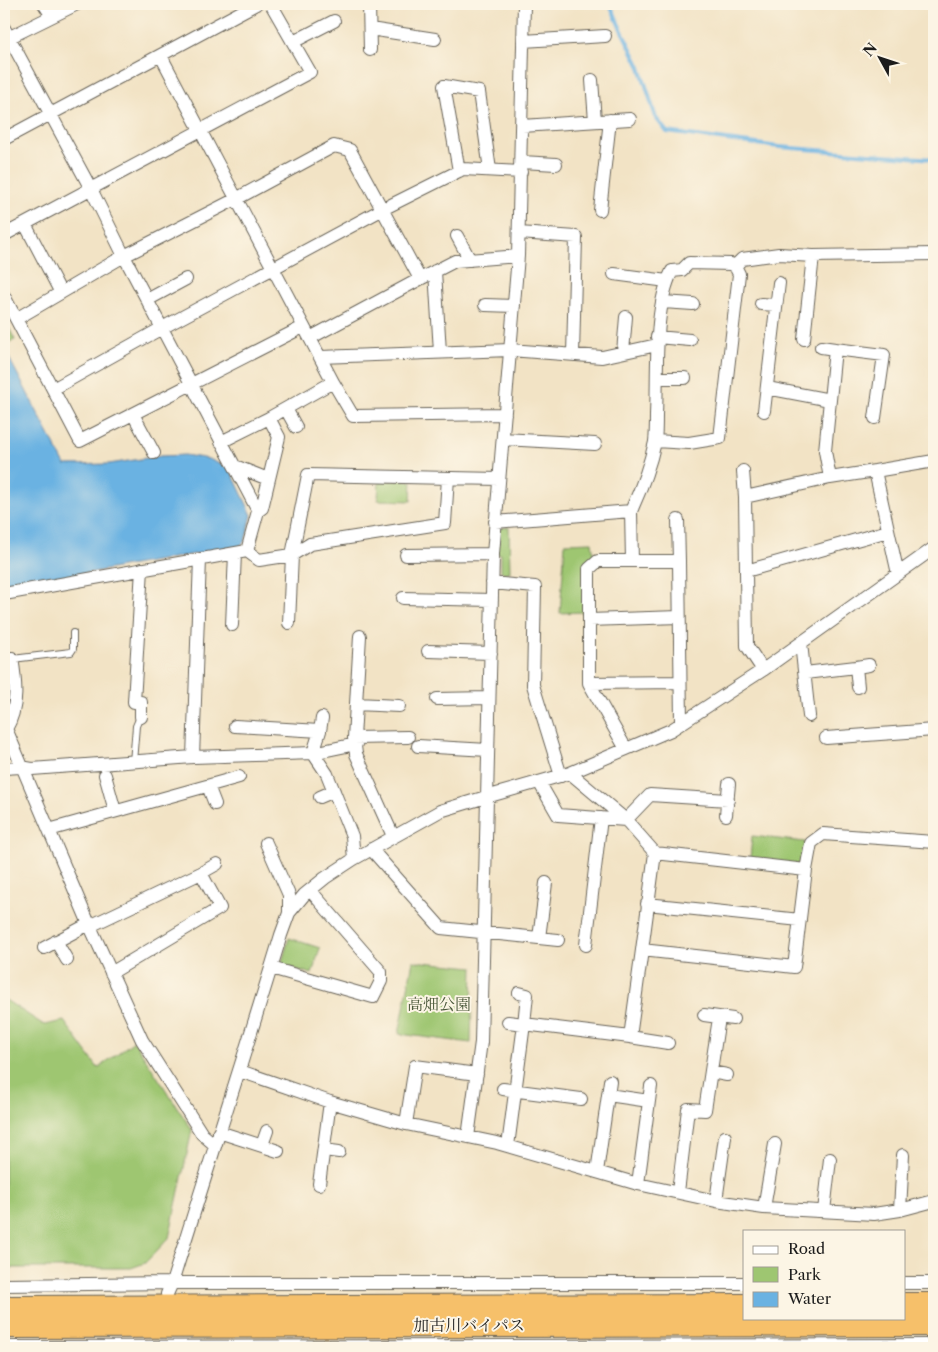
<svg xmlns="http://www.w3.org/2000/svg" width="938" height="1352" viewBox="0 0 938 1352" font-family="'Libre Caslon Text','Noto Serif JP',serif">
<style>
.green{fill:#9ec671;stroke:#5d7146}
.water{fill:#6ab2e2;stroke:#43677f}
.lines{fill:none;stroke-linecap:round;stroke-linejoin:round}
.stream{stroke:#6ab2e2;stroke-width:4}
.service-casing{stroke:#676257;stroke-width:8}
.minor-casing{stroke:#676257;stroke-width:14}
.motorway-casing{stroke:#676257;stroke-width:26}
.service{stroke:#fff;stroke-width:6}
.minor{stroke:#fff;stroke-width:12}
.motorway{stroke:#f6c06b;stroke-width:24}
.labels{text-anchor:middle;stroke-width:4;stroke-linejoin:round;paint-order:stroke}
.park-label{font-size:16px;fill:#4a583a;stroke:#fcf5e5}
.street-label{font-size:16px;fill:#1c1c1c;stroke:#fcf5e5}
</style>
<rect width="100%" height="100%" fill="#fcf5e5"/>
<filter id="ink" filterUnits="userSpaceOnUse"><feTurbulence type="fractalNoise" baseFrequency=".02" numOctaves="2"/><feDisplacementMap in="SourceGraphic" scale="10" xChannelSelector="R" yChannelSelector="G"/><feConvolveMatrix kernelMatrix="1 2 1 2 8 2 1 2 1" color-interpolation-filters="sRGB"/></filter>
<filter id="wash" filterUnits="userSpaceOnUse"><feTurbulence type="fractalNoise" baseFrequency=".0096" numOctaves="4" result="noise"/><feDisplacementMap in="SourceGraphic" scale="20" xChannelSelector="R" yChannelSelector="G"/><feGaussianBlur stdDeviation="1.12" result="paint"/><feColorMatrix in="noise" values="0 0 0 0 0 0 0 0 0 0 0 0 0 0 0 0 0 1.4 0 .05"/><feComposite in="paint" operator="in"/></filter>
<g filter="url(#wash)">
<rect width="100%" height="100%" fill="#f2e3c5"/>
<path class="green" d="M4 318 15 340 4 344Z
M379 480 412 481 411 501 378 500Z
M509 527 510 572 504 573 501 571V554H497L498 528Z
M592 542 594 556 586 565 584 612 560 613 565 543Z
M752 836 805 842 803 859 798 865 750 859Z
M289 938 320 948 312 974 281 965Z
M413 961 473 967 471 1043 399 1034Z
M4 999 44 1025 64 1021 98 1068 134 1041 192 1130 169 1238 145 1263 131 1268H4Z"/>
<path class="water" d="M7 354 65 465 109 464 160 456 185 455 209 459 230 469 252 515 245 541 240 546 4 588V355Z"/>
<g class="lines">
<path class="stream" d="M610 4 619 25 640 67 656 118 667 132 779 147 934 159"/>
</g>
</g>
<g filter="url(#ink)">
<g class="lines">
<defs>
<path id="service" d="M4 660 71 652 73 649V633
M133 762 136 726 140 717"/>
<path id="minor" d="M44 4 52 16
M369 4 370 50
M4 28 91 189 124 256 258 511 247 551 4 594
M370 29 435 39
M4 40 77 4
M523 41 605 36
M293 42 334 21
M161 56 333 382 353 416 505 414
M592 80 595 121
M522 126 630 119
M4 139 256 4
M522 162 556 164
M459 171 444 86 479 92 490 170
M600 210 610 120
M25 224 61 293
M519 233 576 237 573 355
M4 235 310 72 271 4
M457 236 470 260
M735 266 742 259 779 254 813 256 934 254
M435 271 440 352
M614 274 667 281
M4 296 80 441 303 327
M147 300 186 279
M663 302 693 304
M761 304 776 305
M485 305 514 306
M16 319 124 256 236 199 334 146 350 150 420 279
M657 337 690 340
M310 338 420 279 455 261 518 256
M804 339 813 256
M821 347 835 349
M623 352 626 317
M320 357 510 350 602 357 657 345
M658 378H685
M767 388 830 400 825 451 830 478
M53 389 162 328 383 209 463 169 521 172
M830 400 835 349 884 355 875 418
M286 409 296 427
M764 411 779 283
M133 414 154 453
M503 439 595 444
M221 442 269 418 333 382
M235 466 268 479
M743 471 745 497
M875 471 934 461
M258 511 262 508 279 437 269 418
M631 511 632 561
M678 520 679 561
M495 522 631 511C641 489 650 465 655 442 656 433 656 424 656 415 658 372 653 309 672 271L682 270 689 263 731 264 735 266 739 274 720 438 689 443 655 441
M247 551 259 560 292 555 310 544 445 523 448 478
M406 555 493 554
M746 571 888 531
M492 583 535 587 533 685 561 776
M403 598 492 600
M589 620 679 617
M289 623 292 555 308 475 499 479
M232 625 235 553
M360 636 354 738 356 754 393 836
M801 643 809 716
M428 651 491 653
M856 667 869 665
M763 670 747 646 745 497 830 478 875 471 898 574
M805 673 856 667 858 687
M589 683 679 682
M437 699 489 698
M356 704 399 706
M141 717V702H134L142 569
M322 718 320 731 313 753 327 774 352 836 354 859
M4 724 89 924 142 1040 202 1134 215 1145
M235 726 320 731
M6 729C19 708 16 682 12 658
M354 738 408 737
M826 738 934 730
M418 746 488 750
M626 749 589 683V569L598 561H679L681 723
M193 757 200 559
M4 768 21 767 32 769 193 757 313 753 356 744
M570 773 626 820 655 853 806 870 794 967 642 950 655 853
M105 775 115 811
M539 782 558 815 626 820 650 795 728 800
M208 786 215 804
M320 797 334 791
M726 815 729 784
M49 830 239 777
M266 843 289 895V913
M371 849 441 928 558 940
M806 870 811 843 823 834 934 842
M201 873 217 864
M647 904 800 920
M90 926 201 873 220 908 111 973
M539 938 546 883
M56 941 67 960
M586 945 601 818
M44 948 89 924
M271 968 373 997 381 981V972L310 890
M704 1015 733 1019
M508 1022 524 1024 527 995 519 993
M630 1037 668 1043
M240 1071 330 1102 406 1124 497 1143 638 1184 716 1201 764 1208 874 1214 900 1210 934 1201
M711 1072 727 1075
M503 1089 581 1099
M608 1095 649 1101
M406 1124 415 1066 477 1074
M219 1132 278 1151
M468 1137 481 1042 493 554 518 256 524 4
M262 1145 267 1131
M508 1146 524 1024 630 1037 642 950
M324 1150 339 1152
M597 1172 610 1081
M319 1184 330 1102
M638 1184 651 1086
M678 1192 688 1109 705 1110 719 1018
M716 1201 725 1137
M764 1208 775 1144
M900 1210 903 1155
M824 1211 830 1159
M904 1283H934
M4 1285 172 1283H744
M167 1294 172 1283C208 1167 246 1051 281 935L289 913 304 895 325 878 354 859 440 811 486 797 570 773 671 730 763 670 934 548
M4 1347 934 1345"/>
<path id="motorway" d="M904 1305H934
M4 1308 744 1306
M4 1326 934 1324"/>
</defs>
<use href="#service" class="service-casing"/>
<use href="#minor" class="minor-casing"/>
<use href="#motorway" class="motorway-casing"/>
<use href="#service" class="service"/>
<use href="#minor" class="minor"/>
<use href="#motorway" class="motorway"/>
</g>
</g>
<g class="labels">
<g class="park-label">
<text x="439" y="1010">高畑公園</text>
</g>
<g class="street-label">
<text x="469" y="1331">加古川バイパス</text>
</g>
</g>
<rect width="938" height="1352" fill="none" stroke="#fcf5e5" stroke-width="20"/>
<rect x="743" y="1230" width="162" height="90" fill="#fcf5e5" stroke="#a29e95"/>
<rect x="753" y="1246" width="25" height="8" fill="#ffffff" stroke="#a29e95"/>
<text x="788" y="1254" font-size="15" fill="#1c1c1c">Road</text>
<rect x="753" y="1267" width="25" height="15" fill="#9ec671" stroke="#a29e95"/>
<text x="788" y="1280" font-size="15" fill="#1c1c1c">Park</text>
<rect x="753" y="1292" width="25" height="15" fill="#6ab2e2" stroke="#a29e95"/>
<text x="788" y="1304" font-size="15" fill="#1c1c1c">Water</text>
<g transform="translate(880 58) rotate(310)" stroke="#fcf5e5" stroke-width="4" paint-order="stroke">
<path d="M0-4L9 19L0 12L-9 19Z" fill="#1c1c1c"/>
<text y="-8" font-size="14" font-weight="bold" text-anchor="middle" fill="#1c1c1c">N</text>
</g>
</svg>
